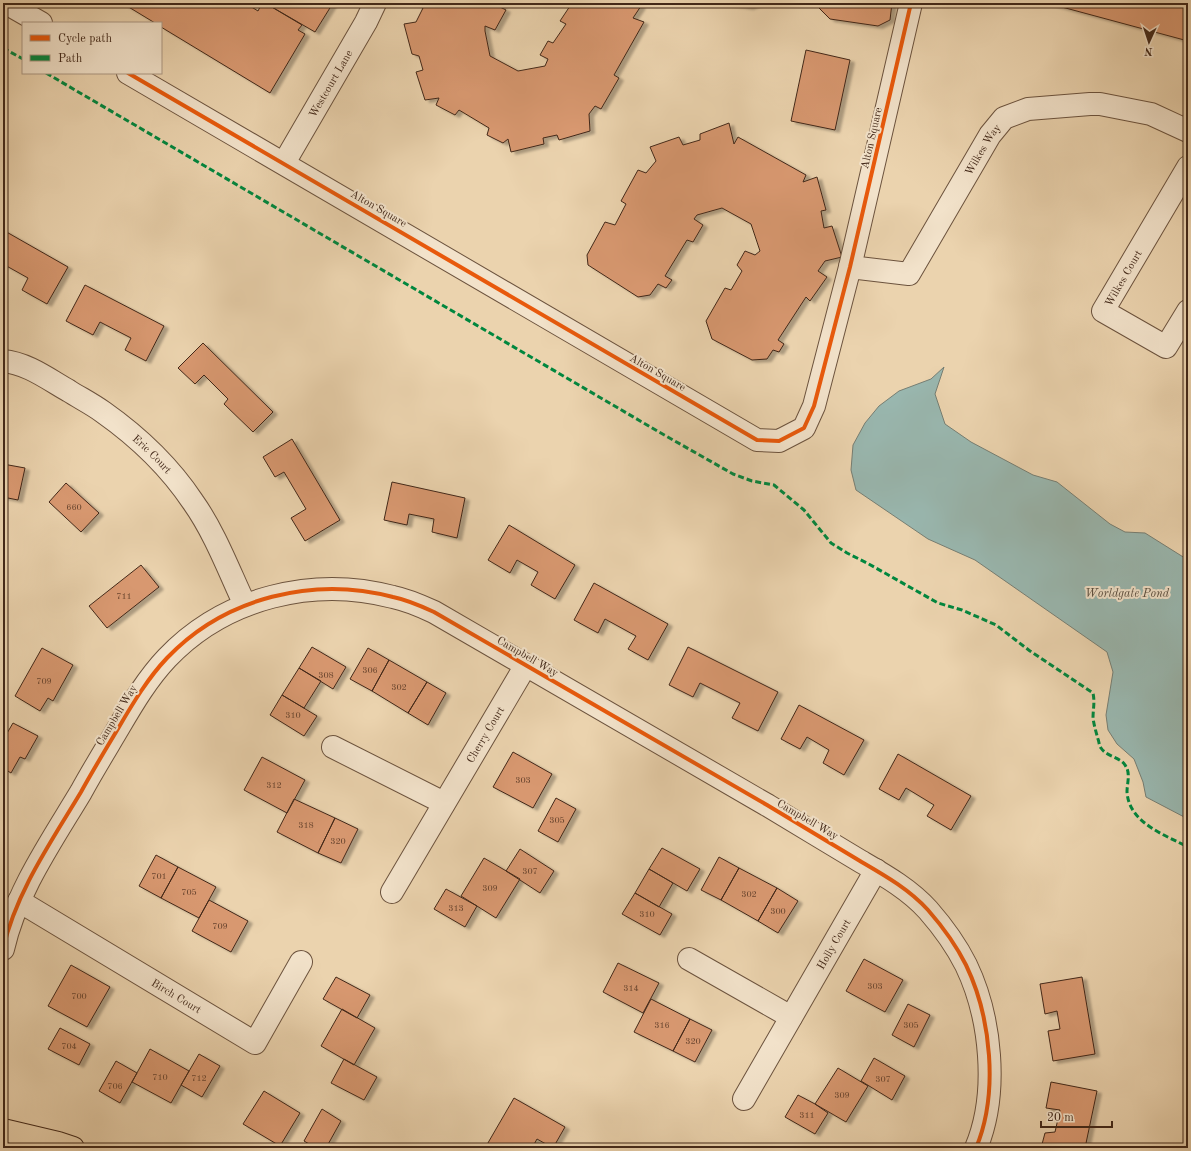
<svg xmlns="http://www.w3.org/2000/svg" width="1191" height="1151" viewBox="0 0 1191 1151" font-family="'Old Standard TT',serif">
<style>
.water{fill:#99b7af;stroke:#767e73}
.building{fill:#d8986f;stroke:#422819;filter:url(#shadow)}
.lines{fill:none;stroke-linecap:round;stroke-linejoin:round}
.minor-casing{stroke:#6c533e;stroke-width:24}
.major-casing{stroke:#422819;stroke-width:24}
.minor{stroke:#f2e2ca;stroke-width:22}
.major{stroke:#ebd3ae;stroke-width:22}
.quiet{stroke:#00873e;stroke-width:3;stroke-dasharray:6 3;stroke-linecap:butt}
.cycleway-casing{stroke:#f2e2ca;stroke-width:6}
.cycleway{stroke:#e8590c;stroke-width:4}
.labels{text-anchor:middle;stroke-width:4;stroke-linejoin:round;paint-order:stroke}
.number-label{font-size:9px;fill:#68442e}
.street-label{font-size:11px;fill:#422819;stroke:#f2e2ca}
.water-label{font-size:12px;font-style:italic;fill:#584c3e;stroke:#f2e2ca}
</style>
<defs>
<filter id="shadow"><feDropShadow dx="4.5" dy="2.5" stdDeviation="1" flood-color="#0004"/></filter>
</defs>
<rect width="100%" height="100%" fill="#ebd3ae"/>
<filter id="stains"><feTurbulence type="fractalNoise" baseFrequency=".005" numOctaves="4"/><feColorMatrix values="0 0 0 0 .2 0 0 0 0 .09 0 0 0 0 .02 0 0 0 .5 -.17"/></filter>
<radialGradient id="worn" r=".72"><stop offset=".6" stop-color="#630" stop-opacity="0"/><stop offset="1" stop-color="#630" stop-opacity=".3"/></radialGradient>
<path class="water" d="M944 367 935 394 945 424 971 442 1033 475 1057 482 1110 524 1125 532 1145 533 1188 560V819L1146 797 1143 782 1134 759 1117 744 1108 730 1106 715 1113 672 1107 652 975 560 928 539 856 490 851 470 853 445 865 423 879 406 899 391 931 379Z"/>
<path class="building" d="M122 3H245L258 11 262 3H265L302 25 298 30 305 34 270 93 161 27V23H155Z
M265 3H333L315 32Z
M420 3H503L500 7 506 10 495 30 485 26V31L490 56 518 71 545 66 548 59 540 55 548 41 553 43 566 24 560 21 572 3H635L641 6 633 18 644 22 614 75 619 78 601 109 595 106 589 114 590 131 559 140 557 135 543 138 544 144 511 152 508 139 503 143 487 135 489 128 459 110 455 115 436 105 439 98 425 100 416 72 423 70 419 56 412 54 404 24 416 22 423 8 418 6Z
M724 3H759L749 7Z
M819 3H892L890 20 878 26 830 19 818 7Z
M1047 3H1188V41Z
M806 50 850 60 835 130 791 121Z
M729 123 734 144 738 137 806 175 803 182 817 177 826 210 821 211 824 228 832 226 842 257 825 261 818 271 827 277 810 301 806 297 778 340 784 344 779 352 773 350 767 359 752 360 712 339 706 321 725 288 731 290 742 271 737 265 745 251 755 255 760 251 751 224 722 208 697 215 694 219 703 225 693 242 687 240 665 276 672 280 666 288 658 284 650 295 638 297 588 265 587 255 605 222 615 225 626 204 621 201 638 170 646 173 656 161 650 147 679 137 683 145 700 140V134Z
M3 230 68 267 47 304 22 290 28 278 3 264Z
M85 285 164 326 146 361 125 350 131 338 100 322 93 335 66 321Z
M203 343 273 412 253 432 224 404 228 399 204 375 195 384 178 368Z
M292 439 340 520 305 541 291 518 306 509 284 472 275 477 263 457Z
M3 464 25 468 18 500 3 497Z
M392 482 465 498 457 538 432 532 434 519 409 514 407 525 384 520Z
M66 483 99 513 81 532 49 502Z
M509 525 575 565 555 599 531 585 538 572 517 560 510 573 488 560Z
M141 565 159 587 107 628 89 606Z
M594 583 668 624 648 660 628 649 636 636 605 619 598 633 574 620Z
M312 647 346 667 333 689 299 668Z
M688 647 778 692 758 731 732 718 740 703 700 683 693 697 669 685Z
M42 648 73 665 53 701 48 698 40 711 15 696Z
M368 648 389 660 372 691 350 679Z
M389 660 427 682 408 713 372 691Z
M299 668 321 681 304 708 282 695Z
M427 682 446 693 428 725 408 713Z
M282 695 317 716 304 736 270 715Z
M799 705 864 740 844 775 823 763 829 750 807 737 800 749 781 739Z
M13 723 38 736 25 759 20 757 11 773 3 768V740Z
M513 752 552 774 533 808 493 787Z
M898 754 971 796 951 830 927 816 934 805 906 788 899 800 879 789Z
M262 757 305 780 287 813 244 790Z
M556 798 576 809 558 842 538 831Z
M294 799 335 818 318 853 277 832Z
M335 818 358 829 341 863 318 853Z
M662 848 700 869 687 891 649 869Z
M520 849 554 871 540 893 506 871Z
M156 855 178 867 161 898 139 886Z
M719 857 739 868 721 900 701 890Z
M484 858 520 879 496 918 461 896Z
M178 867 216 887 199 918 161 898Z
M739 868 777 888 758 921 721 900Z
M649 869 673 883 659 907 635 893Z
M777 888 798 901 778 933 758 921Z
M446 889 477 906 465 927 434 909Z
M635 893 672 914 660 935 622 914Z
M209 900 248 921 231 952 192 931Z
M864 959 903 980 885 1012 846 991Z
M618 963 659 983 643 1013 603 992Z
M71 965 110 987 87 1027 48 1006Z
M336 977 370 995 357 1018 323 999Z
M1082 977 1095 1054 1053 1061 1048 1031 1060 1029 1057 1011 1045 1014 1040 984Z
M651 999 690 1019 673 1051 634 1032Z
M908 1004 930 1015 914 1047 892 1035Z
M342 1009 375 1028 354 1065 321 1046Z
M690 1019 712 1030 695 1062 673 1051Z
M60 1028 90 1044 79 1065 48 1049Z
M150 1049 189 1071 171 1103 132 1082Z
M199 1054 220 1066 202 1097 181 1085Z
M874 1058 905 1076 892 1100 861 1081Z
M344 1059 377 1077 364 1100 331 1083Z
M116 1061 137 1073 120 1103 99 1091Z
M838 1068 868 1086 846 1122 815 1104Z
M1051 1082 1097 1091 1085 1148H1041L1045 1133 1055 1132 1060 1110 1046 1108Z
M264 1091 300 1113 280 1146 243 1124Z
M798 1095 815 1104 828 1113 815 1134 785 1117Z
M514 1098 565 1127 553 1148 537 1139 532 1148H485Z
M322 1109 341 1121 326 1148H316L304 1141Z"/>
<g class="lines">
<defs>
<g id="minor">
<path d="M6 3 41 23"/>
<path d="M128 73 757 440 779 441 804 428 814 406 850 267 911 3"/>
<path id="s1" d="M284 163 366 22 375 3"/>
<path d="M1188 167 1103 311 1166 347 1188 311"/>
<path id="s2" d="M850 267 909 274 990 135 1004 118 1028 109 1090 104H1100L1151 114 1188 131"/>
<path id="s3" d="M3 361C27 363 48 379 69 391 80 398 92 404 103 412 137 436 169 466 193 502 215 533 229 571 245 605"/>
<path d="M333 747 444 803"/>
<path id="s4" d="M392 892 526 665"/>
<path id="s5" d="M19 901 255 1043 301 962"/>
<path d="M3 949C16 892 51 842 81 792 93 770 106 749 119 727 133 703 148 678 167 658 225 597 314 576 393 597 408 600 421 606 434 612 545 677 656 741 767 805 798 824 829 842 860 861 884 875 909 889 928 910 942 926 956 945 966 965 991 1017 999 1093 976 1148"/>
<path d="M689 959 791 1017"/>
<path id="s6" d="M744 1099 876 870"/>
</g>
<path id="major" d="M3 1130 58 1143 73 1148"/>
</defs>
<use href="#minor" class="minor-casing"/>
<use href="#major" class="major-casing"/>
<use href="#minor" class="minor"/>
<use href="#major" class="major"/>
<path class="quiet" d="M3 48 23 59
M46 73 659 432 733 474 752 481 774 485 804 510 831 543 847 553 867 563 938 603 962 610 996 625 1030 651 1093 693C1095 703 1093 709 1093 718 1094 725 1096 732 1098 739 1099 741 1099 746 1101 748 1107 757 1120 757 1125 765 1131 773 1127 783 1127 792 1129 823 1165 835 1188 847"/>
<defs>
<path id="cycleway" d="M128 73 757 440 779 441 804 428 814 406 850 267 911 3
M3 949C16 892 51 842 81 792 93 770 106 749 119 727 133 703 148 678 167 658 225 597 314 576 393 597 408 600 421 606 434 612 545 677 656 741 767 805 798 824 829 842 860 861 884 875 909 889 928 910 942 926 956 945 966 965 991 1017 999 1093 976 1148"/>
</defs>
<use href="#cycleway" class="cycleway-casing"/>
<use href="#cycleway" class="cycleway"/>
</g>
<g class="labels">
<g class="number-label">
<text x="74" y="510">660</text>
<text x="124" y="599">711</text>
<text x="370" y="673">306</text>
<text x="326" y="678">308</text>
<text x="44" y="684">709</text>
<text x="399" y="690">302</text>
<text x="293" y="718">310</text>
<text x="523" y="783">303</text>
<text x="274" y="788">312</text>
<text x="557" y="823">305</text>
<text x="306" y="828">318</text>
<text x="338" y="844">320</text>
<text x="530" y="874">307</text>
<text x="159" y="879">701</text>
<text x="490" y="891">309</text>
<text x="189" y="895">705</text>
<text x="749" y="897">302</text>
<text x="456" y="911">313</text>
<text x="778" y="914">300</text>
<text x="647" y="917">310</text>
<text x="220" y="929">709</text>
<text x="875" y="989">303</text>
<text x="631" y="991">314</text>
<text x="79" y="999">700</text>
<text x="662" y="1028">316</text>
<text x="911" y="1028">305</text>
<text x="693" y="1044">320</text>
<text x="69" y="1049">704</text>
<text x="160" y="1080">710</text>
<text x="199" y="1081">712</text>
<text x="883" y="1082">307</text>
<text x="115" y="1089">706</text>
<text x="842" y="1098">309</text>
<text x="807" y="1118">311</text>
</g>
<g class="street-label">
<text dy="4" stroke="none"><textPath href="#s1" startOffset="92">Westcourt Lane</textPath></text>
<text transform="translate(871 138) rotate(-77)" y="4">Alton Square</text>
<text dy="4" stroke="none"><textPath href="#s2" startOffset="204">Wilkes Way</textPath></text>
<text transform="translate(379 208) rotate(30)" y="4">Alton Square</text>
<text transform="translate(1123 278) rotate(-60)" y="4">Wilkes Court</text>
<text transform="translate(658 372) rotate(30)" y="4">Alton Square</text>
<text dy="4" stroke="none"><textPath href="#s3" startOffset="178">Eric Court</textPath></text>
<text transform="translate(528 656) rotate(30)" y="4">Campbell Way</text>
<text transform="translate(116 715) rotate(-59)" y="4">Campbell Way</text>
<text dy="4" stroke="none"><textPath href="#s4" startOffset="183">Cherry Court</textPath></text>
<text transform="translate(808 819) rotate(30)" y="4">Campbell Way</text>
<text dy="4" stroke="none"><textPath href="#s6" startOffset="179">Holly Court</textPath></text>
<text dy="4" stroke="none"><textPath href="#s5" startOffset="184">Birch Court</textPath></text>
</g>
<g class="water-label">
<text x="1127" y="597">Worldgate Pond</text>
</g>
</g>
<rect width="1191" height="1151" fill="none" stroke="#ebd3ae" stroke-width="16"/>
<rect x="4" y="4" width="1183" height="1143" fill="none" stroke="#422819" stroke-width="2"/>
<rect x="8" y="8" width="1175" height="1135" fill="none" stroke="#422819"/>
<rect x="22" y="22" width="140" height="52" fill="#f2e2ca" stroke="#ac9883"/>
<rect x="30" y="35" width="20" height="6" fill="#e8590c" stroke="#ac9883"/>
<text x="58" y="42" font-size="12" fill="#422819">Cycle path</text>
<rect x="30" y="55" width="20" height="6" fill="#00873e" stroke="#ac9883"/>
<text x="58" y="62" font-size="12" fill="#422819">Path</text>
<g transform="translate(1149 42) rotate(183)" stroke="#f2e2ca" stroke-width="3" paint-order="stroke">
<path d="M0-3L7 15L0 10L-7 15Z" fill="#422819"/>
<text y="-6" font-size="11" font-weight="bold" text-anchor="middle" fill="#422819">N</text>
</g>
<path d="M1041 1121v6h71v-6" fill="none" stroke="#422819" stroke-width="2"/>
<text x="1047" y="1121" font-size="12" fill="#422819" stroke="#f2e2ca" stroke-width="3" paint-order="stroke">20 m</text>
<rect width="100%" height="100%" filter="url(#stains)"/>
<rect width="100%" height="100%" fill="url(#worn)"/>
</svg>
